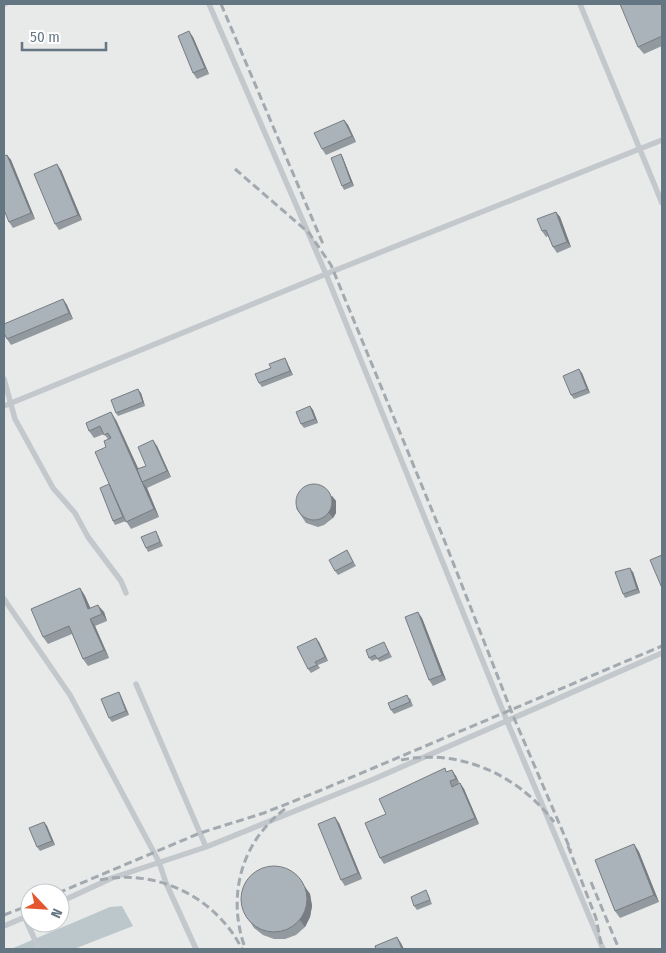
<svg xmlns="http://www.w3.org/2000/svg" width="666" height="953" viewBox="0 0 666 953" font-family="'Fira Sans Condensed',sans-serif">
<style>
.built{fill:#e8e9e9;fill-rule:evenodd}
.water{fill:#bbc7cb}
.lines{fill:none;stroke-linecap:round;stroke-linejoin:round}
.service{stroke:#c3c8cc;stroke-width:5.5}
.rail{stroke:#a2aab0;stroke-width:3;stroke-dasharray:8 4;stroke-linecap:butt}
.wall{fill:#929a9f}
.shaded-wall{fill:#777d82}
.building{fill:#aab3b9;stroke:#777d82}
</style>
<rect width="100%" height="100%" fill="#fafaf8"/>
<path class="built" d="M4 4H662V949H4ZM30 893H60V923H30Z"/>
<path class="water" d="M122 906 133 926 74 949H11L110 907Z"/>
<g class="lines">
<path class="service" d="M4 4H5
M209 4 326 274 507 721 603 949
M580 4 662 203
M4 379 15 419 53 488 75 513 88 537 121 581 126 593
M4 406 326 274 662 140
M4 599 70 695 159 862 166 883 196 949
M136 684 206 847
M60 902 112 878 206 847 374 779 662 653
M25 918 39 949
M4 926 30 915"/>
<path class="rail" d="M221 4 323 244
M235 169 309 233 331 265 443 537 514 718 571 851
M401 760C460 748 518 775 554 822
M568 846 596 918 602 949
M100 880C156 868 216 897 242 949
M591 882 619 949
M58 893 200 833 264 813 319 791 662 646
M4 915 30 905
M244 945C227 894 242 841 285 809"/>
</g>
<path class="wall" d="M662 4V46L644 54 638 47Z
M193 37 209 74 197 79 193 73Z
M344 120 348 125 356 142 326 155 322 149Z
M341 154 343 158 354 186 344 190 342 186Z
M7 155 11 160 35 219 13 228 9 222Z
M61 170 82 220 59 230 55 224Z
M556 212 560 217 571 247 557 253 553 247 548 236 546 237 542 231Z
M63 299 67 305 73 319 11 345 7 339Z
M287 362 293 375 262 387 259 383Z
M582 373 590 393 574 399 571 395Z
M141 393 145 406 118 416 116 413Z
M310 406 313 410 318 423 304 428 301 424Z
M116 420 138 469 146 466 157 446 171 477 147 488 159 517 131 529 126 521 115 525 113 521 109 484 108 439 104 434 94 438 89 431 86 423Z
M332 496 336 501V513L333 518 324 525 318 527 306 523 296 508Z
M158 535 163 546 148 552 146 548Z
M347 550 356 566 338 575 335 571Z
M633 572 640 593 625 598 623 594Z
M80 588 85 596 90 608 104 612 107 621 95 626 109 658 88 666 83 659 72 634 48 644 43 637Z
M422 618 446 680 433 686 429 680Z
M319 642 328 661 318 665 320 668 311 673 308 669Z
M384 642 392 657 380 662 377 659 372 661 369 658Z
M119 692 121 696 129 715 112 722 109 718Z
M410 698 413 706 394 714 391 710Z
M448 772 456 776 459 784 460 783 464 789 479 824 384 864 380 858 386 814Z
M44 822 47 826 55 845 40 851 37 847Z
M339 823 362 879 345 886 341 880Z
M634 844 639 852 659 902 620 918 615 911Z
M305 887 310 894 312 906 310 917 305 927 296 935 285 939H274L263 935 254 928 249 920Z
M428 894 432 904 417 910 414 906Z"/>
<path class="shaded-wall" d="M189 31 193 37 209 74 205 68Z
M344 120 348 125 356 142 352 136Z
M341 154 343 158 354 186 351 182Z
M7 155 11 160 35 219 31 213Z
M57 164 61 170 82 220 78 215Z
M556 212 560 217 571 247 567 242Z
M63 299 67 305 73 319 69 313Z
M285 358 287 362 293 375 290 371Z
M579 369 582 373 590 393 587 389Z
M138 389 141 393 145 406 143 402Z
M310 406 313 410 318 423 315 419Z
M111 412 116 420 144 481 142 482 147 488 159 517 154 509Z
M153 440 157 446 171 477 167 471Z
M332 496 336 501V513L333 518 329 513Z
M630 568 633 572 640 593 637 589Z
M80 588 85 596 94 616 88 609Z
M98 605 104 612 107 621 102 614Z
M418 612 422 618 446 680 442 675Z
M90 619 95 626 109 658 104 650Z
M316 638 319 642 328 661 325 657Z
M119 692 121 696 129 715 126 711Z
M452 770 456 776 460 784 456 779Z
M460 783 464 789 479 824 475 818Z
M335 817 339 823 362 879 358 873Z
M44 822 47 826 55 845 52 841Z
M634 844 639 852 659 902 654 895Z
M305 887 310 894 312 906 310 917 305 927 300 920Z
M397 937 401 943 404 949H402Z"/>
<path class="building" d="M620 4H662V36L638 47Z
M189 31 205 68 193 73 178 36Z
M344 120 352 136 322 149 314 133Z
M341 154 351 182 342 186 331 158Z
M7 155 31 213 9 222 4 210V156Z
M57 164 78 215 55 224 34 174Z
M556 212 567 242 553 247 546 230 542 231 537 219Z
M63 299 69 313 7 339 4 333V324Z
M285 358 290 371 259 383 255 374 271 368 269 364Z
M579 369 587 389 571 395 563 376Z
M138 389 143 402 116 413 111 400Z
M310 406 315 419 301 424 296 412Z
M111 412 154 509 126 522 95 452 106 447 104 441 111 438 108 433 104 435 100 426 89 431 86 423Z
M153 440 167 471 142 482 137 469 146 466 138 447Z
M296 502a18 18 0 1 1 36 0a18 18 0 1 1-36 0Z
M109 484 123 517 113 521 100 488Z
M156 531 160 542 146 548 141 537Z
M347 550 353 562 335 571 329 560Z
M662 555V588L650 560Z
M630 568 637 589 623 594 615 572Z
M80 588 88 609 98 605 102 614 90 619 104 650 83 659 69 626 43 637 31 609Z
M418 612 442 675 429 680 405 617Z
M316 638 325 657 315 662 317 665 308 669 297 647Z
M384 642 389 653 377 659 375 655 369 658 366 650Z
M119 692 126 711 109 718 101 699Z
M407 695 410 702 391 710 388 703Z
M445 768 446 772 452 770 456 779 450 781 452 787 460 783 475 818 380 858 365 823 386 814 379 799Z
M335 817 358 873 341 880 318 824Z
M44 822 52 841 37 847 29 828Z
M634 844 654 895 615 911 595 860Z
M241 899a33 33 0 1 1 66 0a33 33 0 1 1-66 0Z
M426 890 430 900 414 906 411 897Z
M397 937 402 949H376L375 946Z"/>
<rect width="666" height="953" fill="none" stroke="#657683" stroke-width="10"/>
<g transform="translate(45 908) rotate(115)"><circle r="24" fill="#ffffff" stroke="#c1c8cd"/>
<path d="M0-4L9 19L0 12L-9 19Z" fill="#e4572e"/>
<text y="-8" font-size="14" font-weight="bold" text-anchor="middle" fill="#657683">N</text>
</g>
<path d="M22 42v8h84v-8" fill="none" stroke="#657683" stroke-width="2.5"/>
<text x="30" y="42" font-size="15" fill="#657683" stroke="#ffffff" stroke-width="4" paint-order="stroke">50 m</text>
</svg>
